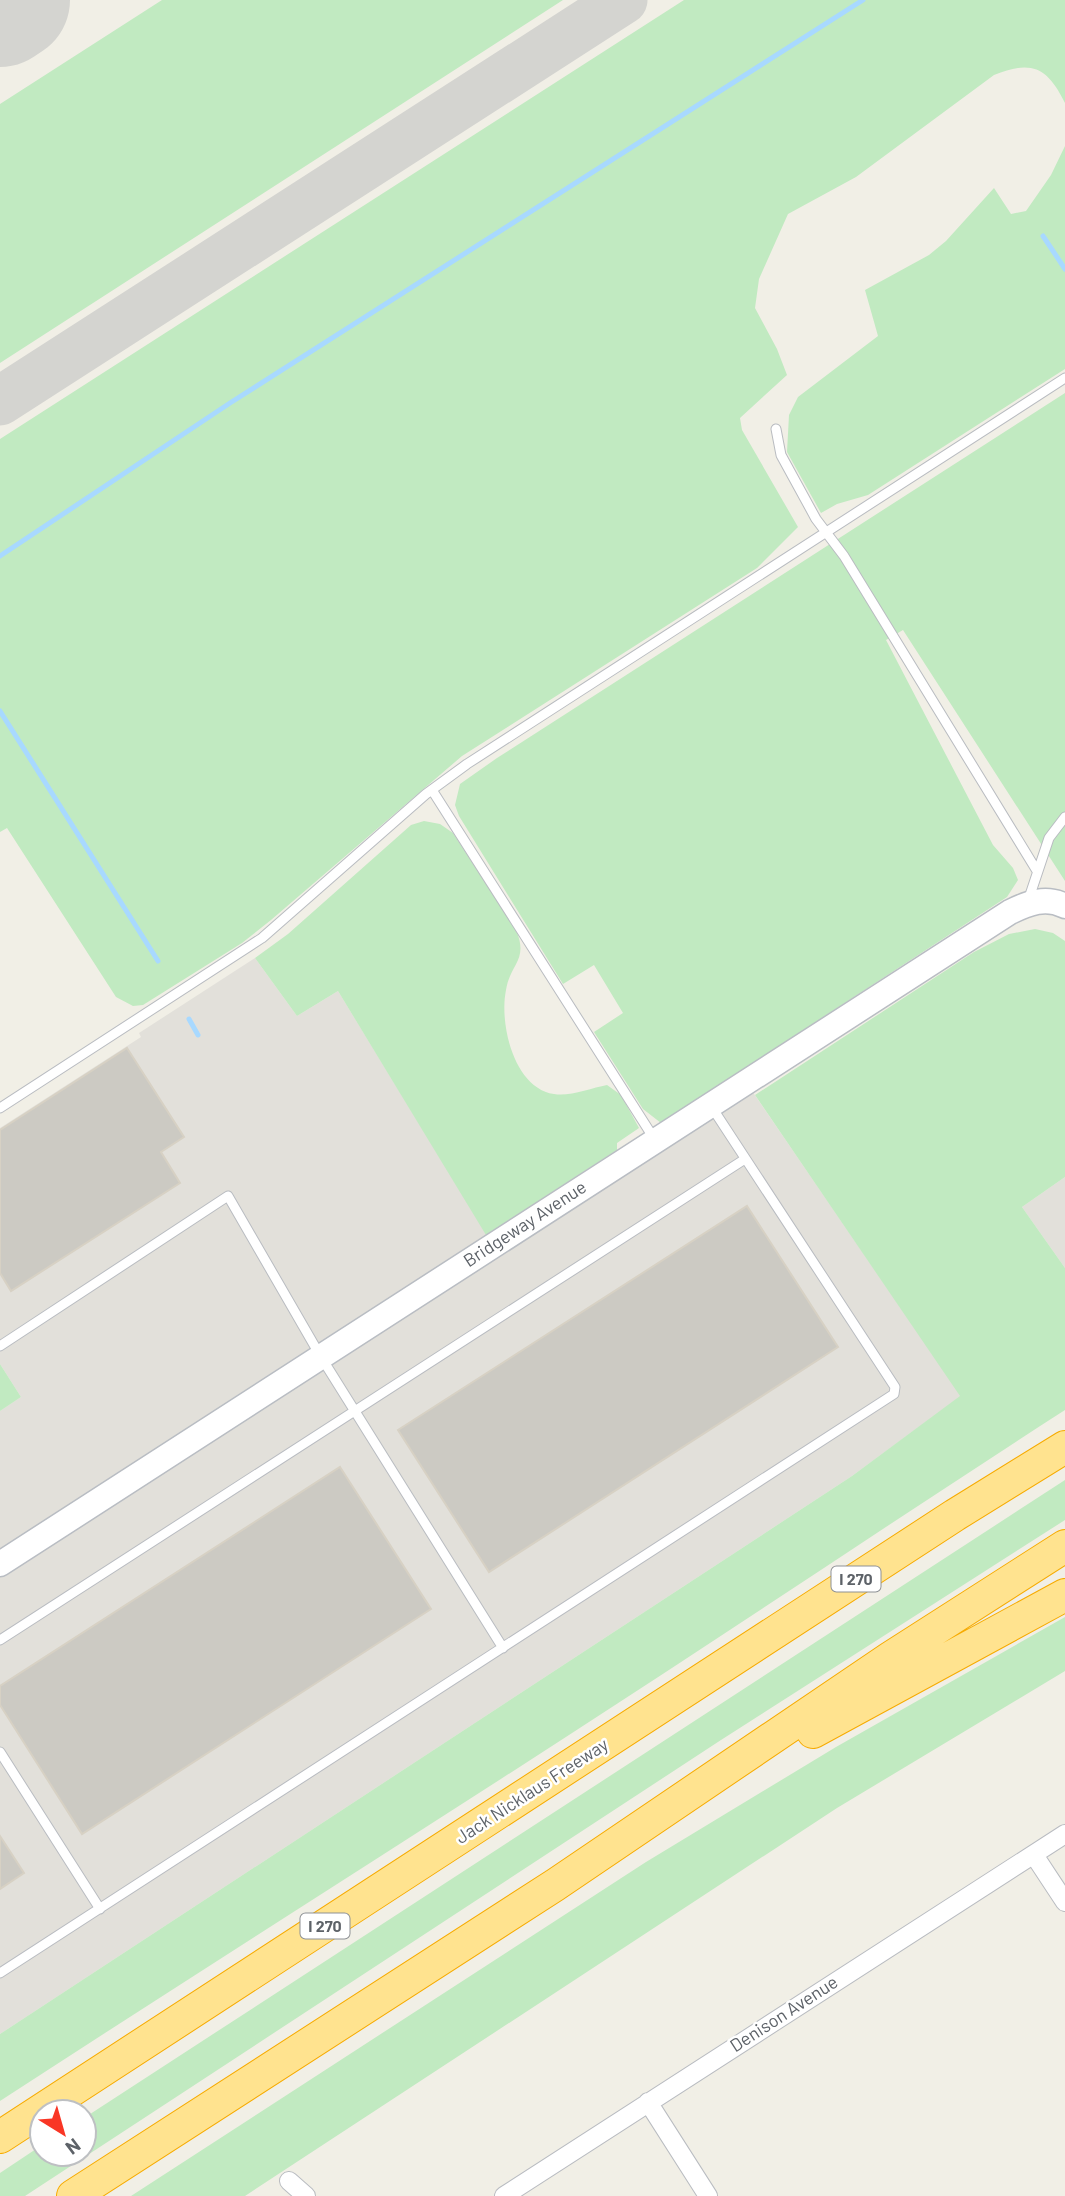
<svg xmlns="http://www.w3.org/2000/svg" width="1065" height="2196" viewBox="0 0 1065 2196" font-family="Barlow,sans-serif">
<style>
.industrial{fill:#e2e0da}
.green{fill:#c1eac1}
.lines{fill:none;stroke-linecap:round;stroke-linejoin:round}
.stream{stroke:#a8d9ff;stroke-width:5}
.taxiway{stroke:#d4d4d0;stroke-width:49}
.runway{stroke:#d4d4d0;stroke-width:122}
.building{fill:#cccac3;stroke:#d7d1c4;stroke-width:2}
.lane-casing{stroke:#b9bcc1;stroke-width:11}
.street-casing{stroke:#b9bcc1;stroke-width:20}
.secondary-casing{stroke:#b9bdc3;stroke-width:27}
.highway-casing{stroke:#f7ab00;stroke-width:34}
.lane{stroke:#fff;stroke-width:9}
.street{stroke:#fff;stroke-width:18}
.secondary{stroke:#fff;stroke-width:24}
.highway{stroke:#ffe38f;stroke-width:32}
.labels{text-anchor:middle;stroke-width:5;stroke-linejoin:round;paint-order:stroke}
.shield{fill:#fff;stroke:#8e9195;stroke-width:2}
.shield-label{font-size:16px;font-weight:bold;fill:#5d6268}
.street-label{font-size:18px;fill:#5d6268;stroke:#fff}
</style>
<rect width="100%" height="100%" fill="#f1efe6"/>
<path class="industrial" d="M255 958 297 1016 338 991 487 1235 739 1072 961 1396 852 1476 0 2034V1411L21 1397 0 1364V1128L141 1037 139 1033Z
M1065 1177V1268L1022 1207Z"/>
<path class="green" d="M162 0H563L0 363V104Z
M684 0H1065V103C1047 67 1032 60 994 75L856 177 788 214 759 279 755 308 777 349 787 375 740 418 742 430 798 527 757 568 462 756 271 920 242 943 143 1005 133 1006 116 997 7 828 0 832V439Z
M1065 146V369L868 495 837 504 821 513 787 452 789 415 798 397 878 336 865 290 929 255 946 241 994 188 1011 214 1026 211 1051 175Z
M1065 393V881L903 630 886 640 993 845 1013 868 1018 880 1007 897 661 1123 643 1109 594 1032 623 1013 594 965 563 984 459 816 455 805 460 784 497 758Z
M424 821 440 824 453 833 516 930C529 960 510 964 506 990 499 1024 514 1088 554 1094 569 1097 591 1088 607 1085L621 1095 639 1128 617 1143V1150L486 1235 338 991 297 1016 255 958 288 934 411 825Z
M1035 929 1053 933 1065 941V1177L1022 1207 1065 1268V1410C899 1517 735 1628 569 1735 379 1858 189 1978 0 2101V2034L852 1476 960 1396 755 1095 974 952 1009 934Z
M0 1364 21 1397 0 1411Z
M1065 1480V1520L721 1740 25 2196H0V2173L42 2145V2154H84V2118Z
M1065 1617V1671L837 1808 245 2196H131L646 1862 836 1747Z"/>
<g class="lines">
<path class="stream" d="M1043 236 1065 269
M0 556 230 403 863 0
M0 711 158 961
M189 1019 198 1035"/>
<path class="taxiway" d="M0 401 623 0"/>
<path class="runway" d="M0 6 9 0"/>
</g>
<path class="building" d="M127 1048 184 1137 161 1152 180 1183 11 1291 0 1273V1130Z
M747 1206 838 1347 489 1572 398 1430Z
M340 1467 431 1609 82 1834 0 1705V1686Z
M0 1836 24 1873 0 1889Z"/>
<g class="lines">
<defs>
<path id="lane" d="M776 429 781 455 816 519 844 556 1037 871
M432 790 655 1140
M1028 901 1049 838 1065 817
M0 1108 262 938 426 794 467 764 1065 378
M0 1346 228 1196 321 1357 503 1648
M0 1640 745 1159
M0 1752 100 1909
M0 1973 894 1394 895 1387 711 1106"/>
<path id="street" d="M1034 1855 1065 1902
M648 2102 708 2196
M289 2181 306 2196
M504 2196 1065 1834"/>
<path id="secondary" d="M0 1564 1010 912C1028 903 1046 896 1065 906"/>
<path id="highway" d="M813 1732 1065 1595
M0 2137 955 1515 1065 1447
M73 2196 555 1885 890 1658 1065 1546"/>
</defs>
<use href="#lane" class="lane-casing"/>
<use href="#street" class="street-casing"/>
<use href="#secondary" class="secondary-casing"/>
<use href="#highway" class="highway-casing"/>
<use href="#lane" class="lane"/>
<use href="#street" class="street"/>
<use href="#secondary" class="secondary"/>
<use href="#highway" class="highway"/>
</g>
<g class="labels">
<g class="shield">
<rect x="831.5" y="1566.5" width="49" height="25" rx="5"/>
<rect x="300.5" y="1913.5" width="49" height="25" rx="5"/>
</g>
<g class="shield-label">
<text x="856" y="1585">I 270</text>
<text x="325" y="1932">I 270</text>
</g>
<g class="street-label">
<text transform="translate(525 1224) rotate(-33)" y="6">Bridgeway Avenue</text>
<text transform="translate(532 1791) rotate(-33)" y="6">Jack Nicklaus Freeway</text>
<text transform="translate(784 2014) rotate(-33)" y="6">Denison Avenue</text>
</g>
</g>
<g transform="translate(63 2133) rotate(143)"><circle r="33" fill="#ffffff" stroke="#bec0c3" stroke-width="2"/>
<path d="M0-5L12 26L0 18L-12 26Z" fill="#f93625"/>
<text y="-10" font-size="19" font-weight="bold" text-anchor="middle" fill="#5d6268">N</text>
</g>
</svg>
